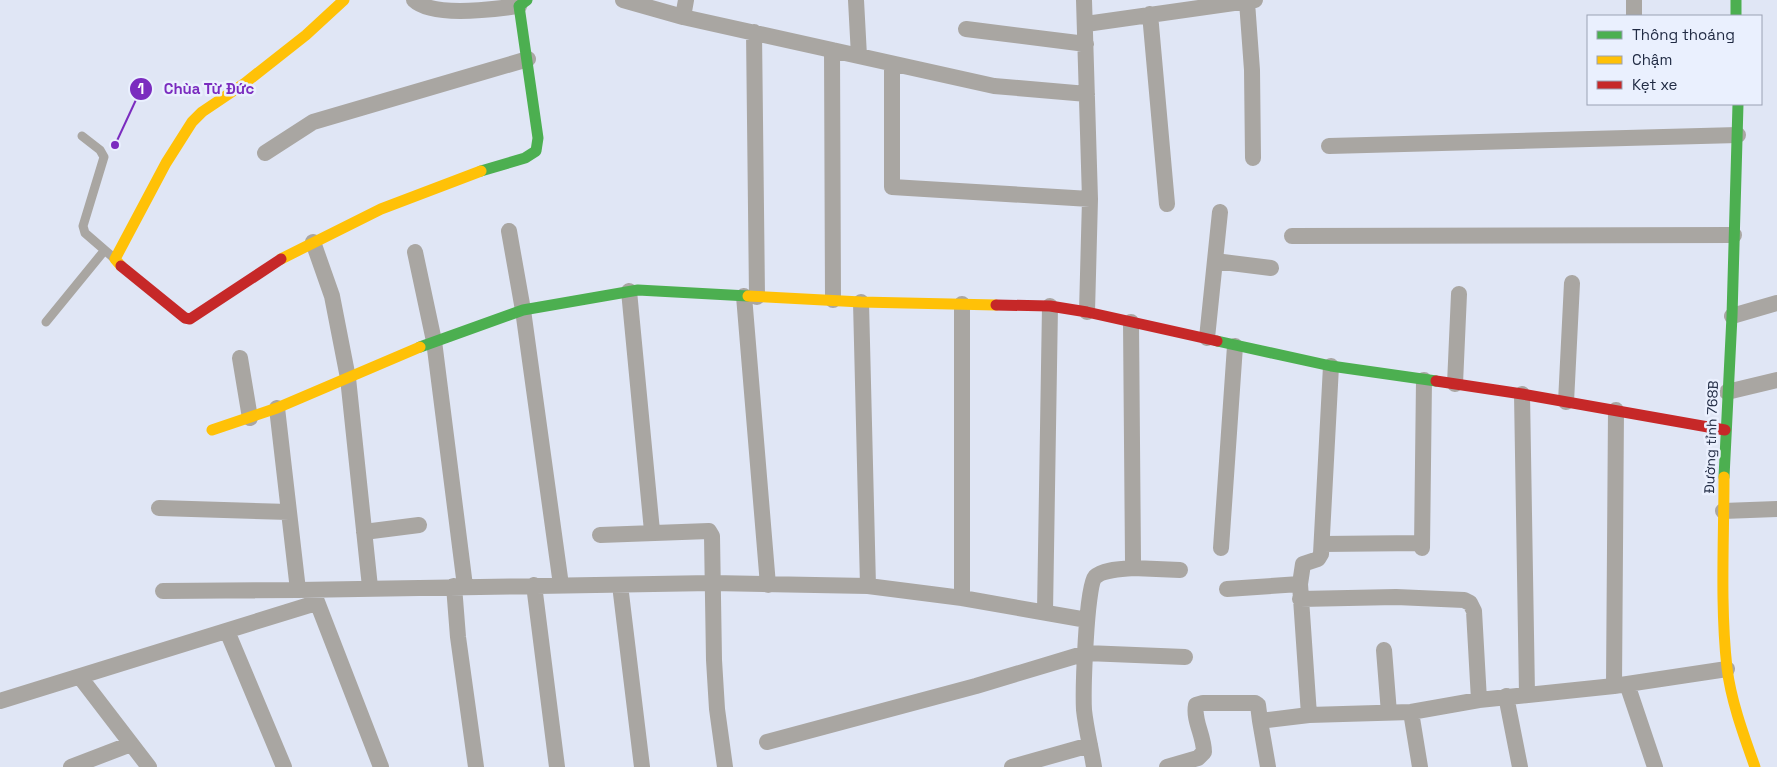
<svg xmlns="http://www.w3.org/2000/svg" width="1777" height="767" viewBox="0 0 1777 767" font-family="'Space Grotesk',sans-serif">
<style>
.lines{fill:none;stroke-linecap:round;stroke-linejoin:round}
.lane{stroke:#a9a6a2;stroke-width:9}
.street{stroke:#a9a6a2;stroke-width:16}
.fast{stroke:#4caf50;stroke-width:11}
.slow{stroke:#ffc107;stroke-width:11}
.jam{stroke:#c62828;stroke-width:11}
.labels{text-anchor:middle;stroke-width:5;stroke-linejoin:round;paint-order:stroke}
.street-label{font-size:14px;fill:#212b44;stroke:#eaf0fe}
.leader{fill:none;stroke:#7b2cbf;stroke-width:2}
.callout-dot{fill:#7b2cbf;stroke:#eaf0fe;stroke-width:2}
.mark-label{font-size:15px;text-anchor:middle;font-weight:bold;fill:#fff}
.callout-label{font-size:15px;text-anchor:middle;font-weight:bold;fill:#7b2cbf;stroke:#eaf0fe;stroke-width:5;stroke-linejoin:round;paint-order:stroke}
</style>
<rect width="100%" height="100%" fill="#e0e6f5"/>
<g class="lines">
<path class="lane" d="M82 136 100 150 104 157 83 226 85 233 115 259
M46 322 104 251"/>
<path class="street" d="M414 0C433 18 494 9 519 6
M623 0 683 17 994 86 1087 94
M856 0 859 56
M1084 0 1090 199 1087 312
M1634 0V16
M1247 2 1252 70 1253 158
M1150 14 1167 204
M683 17 686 0
M1086 24 1255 0
M966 29 1086 44
M754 32 757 297
M832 50 833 300
M892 64V187L1090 199
M1329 146 1738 135
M265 153 313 122 528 59
M509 231 523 310 561 585
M1292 236 1734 235
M313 242 332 296 348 378 370 587
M415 252 434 341 465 586
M1215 261 1271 268
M629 291 652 531
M744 296 768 585
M861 302 868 586
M962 304V598
M1732 316 1777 303
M1207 338 1220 212
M240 358 250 418
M1455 384 1459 294
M1727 392 1777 380
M1522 394 1527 694
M1566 402 1572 283
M277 408 298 590 712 583 868 586 962 598 1087 620
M159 508 289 512
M1723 511 1777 509
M364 532 419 525
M600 535 709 531 712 536 714 660 717 709 725 767
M1322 544 1422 543
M1221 548 1235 346
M1422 548 1424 380
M1133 568 1180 570
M534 585 557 767
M620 585 642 767
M454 586 458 637 476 767
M1227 589 1300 584
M163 591 298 590
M314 594 381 767
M1300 599 1396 597 1464 600 1470 603 1474 611 1479 700
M1045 612 1050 306
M227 631 284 767
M1384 650 1389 713
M80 677 149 767
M1627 684 1655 767
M1614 686 1616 410
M1506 696 1520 767
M0 701 316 603
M1411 712 1420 767
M1309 715 1300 584 1303 564 1318 559 1321 554 1331 366
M1260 721 1268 767
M767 742 976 686 1086 653 1185 657
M71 767 131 744
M1012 767 1090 745
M1094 767C1091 748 1086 729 1084 710 1083 692 1086 587 1095 577 1103 569 1123 569 1133 568V561L1131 322
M1167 767 1198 758 1204 752C1204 736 1193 720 1196 705L1203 703H1255L1258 705 1260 721 1309 715 1411 712 1479 700 1614 686 1727 669"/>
<path class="fast" d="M1736 0V16
M481 171 525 158 536 151 538 138 519 6 527 0
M1217 341 1331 366 1436 381
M420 347 523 310 638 290 748 296
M1724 477 1732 316 1738 104"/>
<path class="slow" d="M281 259 381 209 481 171
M121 266 115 259 166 163 192 122 202 112 245 83 306 35 344 0
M748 296 861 302 996 305
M212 430 277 408 420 347
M1724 477C1724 540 1720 605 1727 668 1731 701 1744 736 1755 767"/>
<path class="jam" d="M121 266 185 318 190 319 281 259
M996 305 1050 306 1087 312 1217 341
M1436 381 1522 394 1725 430"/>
</g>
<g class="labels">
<g class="street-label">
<text transform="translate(1711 437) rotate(-88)" y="5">Đường tỉnh 768B</text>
</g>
</g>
<path class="leader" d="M115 145L141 89"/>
<g class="callout-dot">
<circle cx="115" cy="145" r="5"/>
<circle cx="141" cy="89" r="12"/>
</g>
<g class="mark-label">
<text x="141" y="94">1</text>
</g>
<g class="callout-label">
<text x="209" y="94">Chùa Từ Đức</text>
</g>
<rect x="1587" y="15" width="175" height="90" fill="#eaf0fe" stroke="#9aa1b4"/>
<rect x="1597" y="31" width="25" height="8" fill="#4caf50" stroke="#9aa1b4"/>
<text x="1632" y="40" font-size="15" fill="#212b44">Thông thoáng</text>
<rect x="1597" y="56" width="25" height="8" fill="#ffc107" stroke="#9aa1b4"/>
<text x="1632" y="65" font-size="15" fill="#212b44">Chậm</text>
<rect x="1597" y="81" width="25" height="8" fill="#c62828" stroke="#9aa1b4"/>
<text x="1632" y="90" font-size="15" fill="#212b44">Kẹt xe</text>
</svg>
